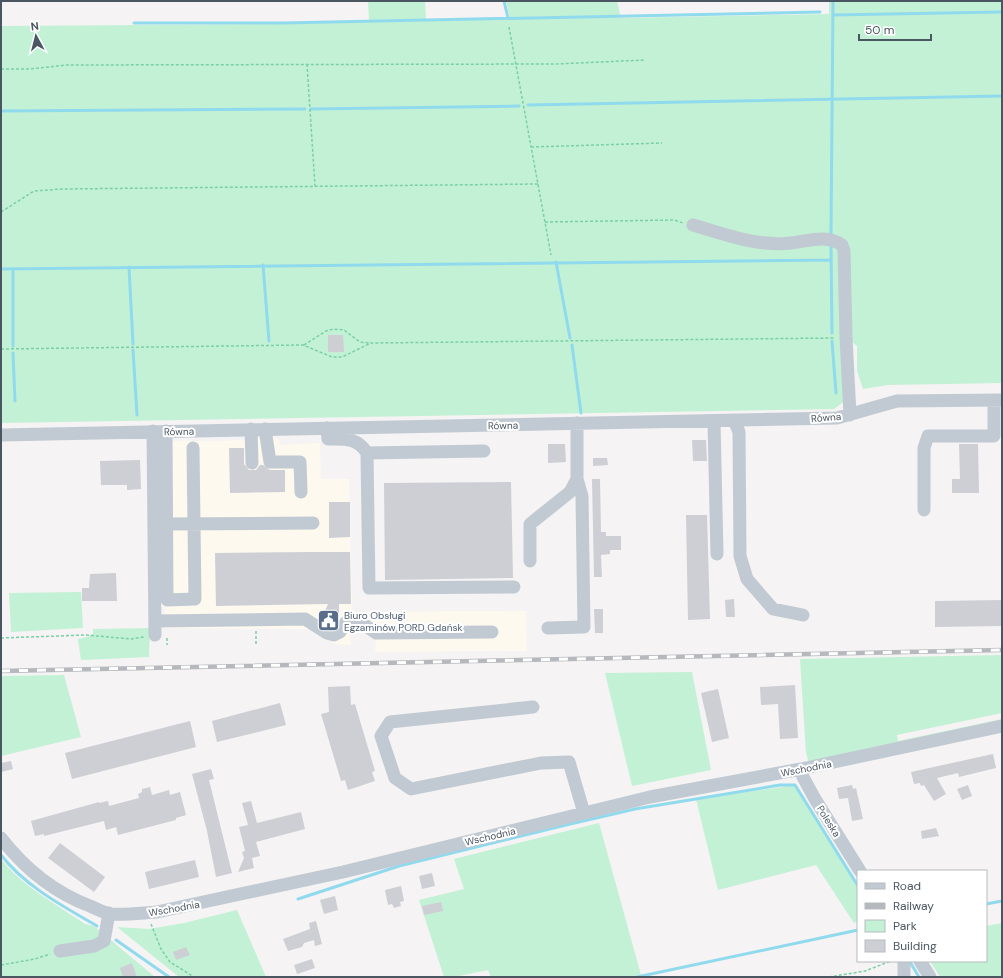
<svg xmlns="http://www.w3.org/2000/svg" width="1003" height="978" viewBox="0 0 1003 978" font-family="'DM Sans',sans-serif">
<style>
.commercial{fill:#fdf9ef}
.green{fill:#c3f1d5}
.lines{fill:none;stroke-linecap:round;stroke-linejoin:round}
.stream{stroke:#90daee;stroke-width:3}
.building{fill:#cdcfd5}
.path{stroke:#7ad0a6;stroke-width:1.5;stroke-dasharray:3 2;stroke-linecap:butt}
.minor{stroke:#c1cad2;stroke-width:13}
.rail-casing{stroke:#b5b8bd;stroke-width:4.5}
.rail{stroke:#fff;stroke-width:3;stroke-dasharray:9;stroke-linecap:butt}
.labels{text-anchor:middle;stroke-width:4;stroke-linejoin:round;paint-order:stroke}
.street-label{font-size:10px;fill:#4a5661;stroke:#fff}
.service-label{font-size:10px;fill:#4e5e75;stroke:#fff;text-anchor:start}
</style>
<rect width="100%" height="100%" fill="#f5f3f3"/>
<path class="commercial" d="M274 437 279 440 280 445 320 443 321 479H349L352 612 526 611 527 651 375 652 376 639 358 628V630H350L351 645 335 644 310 629 165 628V606H161L160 446 171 441H225Z"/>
<path class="green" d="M368 1H425L426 19 369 20Z
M506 1H617L621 18 829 14V1H1002V383L888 385 863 389 857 371V346L851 341 846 400 834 409 1 423V26L281 24 510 19Z
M81 592 83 628 11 632 9 593Z
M150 628 149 657 81 660 78 639 87 637 93 634V629Z
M1002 655V713L897 735 898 741 1002 719V722L809 763 806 753 800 659Z
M692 672 711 770 632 786 605 673Z
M64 675 81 737 1 756V676Z
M795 785 858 886V921L854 923 816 865 718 890 696 799Z
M599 823 641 975 632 977H491L488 970 454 977H444L419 900 464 889 454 859Z
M1 859C22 886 56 904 85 924L94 926 155 977H1Z
M237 910 266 977H179L117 927 149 929 184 923Z
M1002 923V977H940L930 961H986V926Z"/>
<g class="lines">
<path class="stream" d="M504 1 508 18
M833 15 1001 12
M134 23H282L820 12
M528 105 1002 96
M311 109 519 106
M1 111 305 109
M831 234 833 1
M831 245 832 333
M556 262 570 338
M263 265 269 341
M129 267 133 344
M1 269 831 260
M13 269V346
M832 341 836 393
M572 345 581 413
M133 350 137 415
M13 353 15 401
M1 855C26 887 63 906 97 926
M298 899 399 866 566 825 635 809 780 785H795L858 886
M986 904 1002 901
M116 940 169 977
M910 962 919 977
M637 977 858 930"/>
</g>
<path class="building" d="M328 335H343L344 352H328Z
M692 440H706L707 461H693Z
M548 444H565L566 462 548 463Z
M959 444H978L979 493H952V479H960Z
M229 448H244V464L249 470H256L260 465H263L270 470H285V492L230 493Z
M593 458H607L608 465 593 466Z
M140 460 141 489 127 490V485H101L100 461Z
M592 479H600L601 532H606V536H621V550H610V554L601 555 602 577H594Z
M511 482 513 578 385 580 384 483Z
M329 502H350V537L329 538Z
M686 515H707L710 619 688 620Z
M311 552H350L351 604H339V617L334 626H330L321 620 328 604 216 606 215 553Z
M116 573 117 601H82V588H89L90 574Z
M734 599 735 617H726L725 600Z
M1002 600V626L935 627V601Z
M594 609H603V633H595Z
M795 685 798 738 780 739 778 704 761 705 760 687Z
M350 686 351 705 355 704 375 771 372 772 375 781 348 790 345 780 341 781 321 714 329 712 328 687Z
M718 689 729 738 712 742 701 693Z
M280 703 286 725 217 742 212 721Z
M190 721 196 747 72 779 65 753Z
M993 754 996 768 959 777 958 773 937 778 946 794 934 801 924 785 921 786 920 783 914 784 911 772Z
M11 761 13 769 1 772V763Z
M211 769 214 779 209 780 232 873 216 877 207 831 192 774Z
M852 785 853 789 856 788 863 819 852 821 848 798 839 799 837 788Z
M968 785 972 796 962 800 957 789Z
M150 787 152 795 169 790 170 795 180 792 186 815 176 818V820L118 835 116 827 106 830 104 821 44 836V834L35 836 31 821 99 802V803L108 801 109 806 139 798 138 794 142 792V789Z
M251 801 257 823 301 812 305 829 256 842 260 856 252 858 254 868 238 872 244 858 242 852 245 851 239 827 248 825 242 803Z
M936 828 939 836 922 839 921 831Z
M60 843 105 877 94 892 48 858Z
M195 860 199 877 149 889 145 872Z
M432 873 435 886 422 889 419 876Z
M401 886 404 901 400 902 401 906 394 908 392 904 388 905 385 890Z
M335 896 338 910 324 914 320 900Z
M441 902 443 911 424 915 422 906Z
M316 921 322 944 315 946 314 940 304 943 302 947 288 951 283 939 310 929 309 923Z
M186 947 190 955 176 960 173 952Z
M312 959 315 968 297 974 294 965Z
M132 963 137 977H123L120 968Z"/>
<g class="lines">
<path class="path" d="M509 27 551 255
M307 64 315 186
M1 69H29L67 65 556 64 645 60
M531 147 662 143
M1 212 34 191 63 189 539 184
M545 222 674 220 683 223
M304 345 326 331 333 329 344 330 360 342 369 343
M1 349 303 345 332 357H342L371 343 835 338
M256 631V646
M1 638 86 635 131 639 144 637
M167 638V645
M151 924 161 949 170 962 194 977
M1 965 35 959 50 954
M829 977 865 971 891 961"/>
<path class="minor" d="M693 225C724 234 758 247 791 243 809 241 826 234 842 245L844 251 846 337 850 415
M734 420 739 432 740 556 747 579 773 609 803 615
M714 421 717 554
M327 428 328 439C344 439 357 437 367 453L369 588 514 587
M251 429 252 463
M265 429 270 462H300L301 492
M153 431 155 635
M166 431 167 600 195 599 193 448
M1 435 837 418 897 401 1002 400
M367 453 484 451
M924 510V448L928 436H994V400
M167 524 313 523
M530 561V524L570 492 577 479
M155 621 305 619 327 633 334 635 340 632 346 622 359 621 376 633 492 632
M548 628 584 627 582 496 577 479V423
M533 707 390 722 381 736 395 778 411 789 541 763 569 762 584 813
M801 769 803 777 815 799 860 871
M1 838C25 869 53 892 90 906 97 909 104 913 111 914 126 915 141 913 157 912L343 872 650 797 801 769 1002 726
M60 951 94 946 104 941 109 913
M920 961 930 977
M904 977V961"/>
<defs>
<path id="rail" d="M1 671 1002 650"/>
</defs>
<use href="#rail" class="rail-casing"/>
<use href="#rail" class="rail"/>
</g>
<defs>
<symbol id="civic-square" viewBox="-11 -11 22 22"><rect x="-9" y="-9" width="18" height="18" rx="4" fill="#5c6f8a" stroke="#fff"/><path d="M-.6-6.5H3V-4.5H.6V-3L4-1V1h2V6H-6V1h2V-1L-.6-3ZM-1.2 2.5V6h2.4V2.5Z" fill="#fff"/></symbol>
</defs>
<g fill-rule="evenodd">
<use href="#civic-square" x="316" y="608" width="25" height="25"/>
</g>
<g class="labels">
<g class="street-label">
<text transform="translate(826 417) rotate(-5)" y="4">Równa</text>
<text transform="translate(503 425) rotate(-1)" y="4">Równa</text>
<text transform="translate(179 431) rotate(-1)" y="4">Równa</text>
<text transform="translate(806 768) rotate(-11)" y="4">Wschodnia</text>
<text transform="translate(829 821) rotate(58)" y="4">Poleska</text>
<text transform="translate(490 836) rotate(-13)" y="4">Wschodnia</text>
<text transform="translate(174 908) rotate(-10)" y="4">Wschodnia</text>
</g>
<g class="service-label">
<text x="344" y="619">Biuro Obsługi<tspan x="344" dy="12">Egzaminów PORD Gdańsk</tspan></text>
</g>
</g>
<rect width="1003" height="978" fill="none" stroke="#4a5661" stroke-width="4"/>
<rect x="857" y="870" width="130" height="92" fill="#ffffff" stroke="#b7bbc0"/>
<rect x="865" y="883" width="20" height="6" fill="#c1cad2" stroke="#b7bbc0"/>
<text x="893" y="890" font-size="12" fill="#4a5661">Road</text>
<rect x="865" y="903" width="20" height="6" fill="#b5b8bd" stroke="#b7bbc0"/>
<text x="893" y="910" font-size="12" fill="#4a5661">Railway</text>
<rect x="865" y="920" width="20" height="12" fill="#c3f1d5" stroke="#b7bbc0"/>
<text x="893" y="930" font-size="12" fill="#4a5661">Park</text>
<rect x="865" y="940" width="20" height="12" fill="#cdcfd5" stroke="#b7bbc0"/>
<text x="893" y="950" font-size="12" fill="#4a5661">Building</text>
<g transform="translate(36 36) rotate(353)" stroke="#ffffff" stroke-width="3" paint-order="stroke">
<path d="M0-3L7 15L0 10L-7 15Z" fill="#4a5661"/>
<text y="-6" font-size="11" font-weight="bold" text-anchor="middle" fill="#4a5661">N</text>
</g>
<path d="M859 34v6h72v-6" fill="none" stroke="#4a5661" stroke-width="2"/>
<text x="865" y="34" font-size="12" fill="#4a5661" stroke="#ffffff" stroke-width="3" paint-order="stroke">50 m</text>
</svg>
